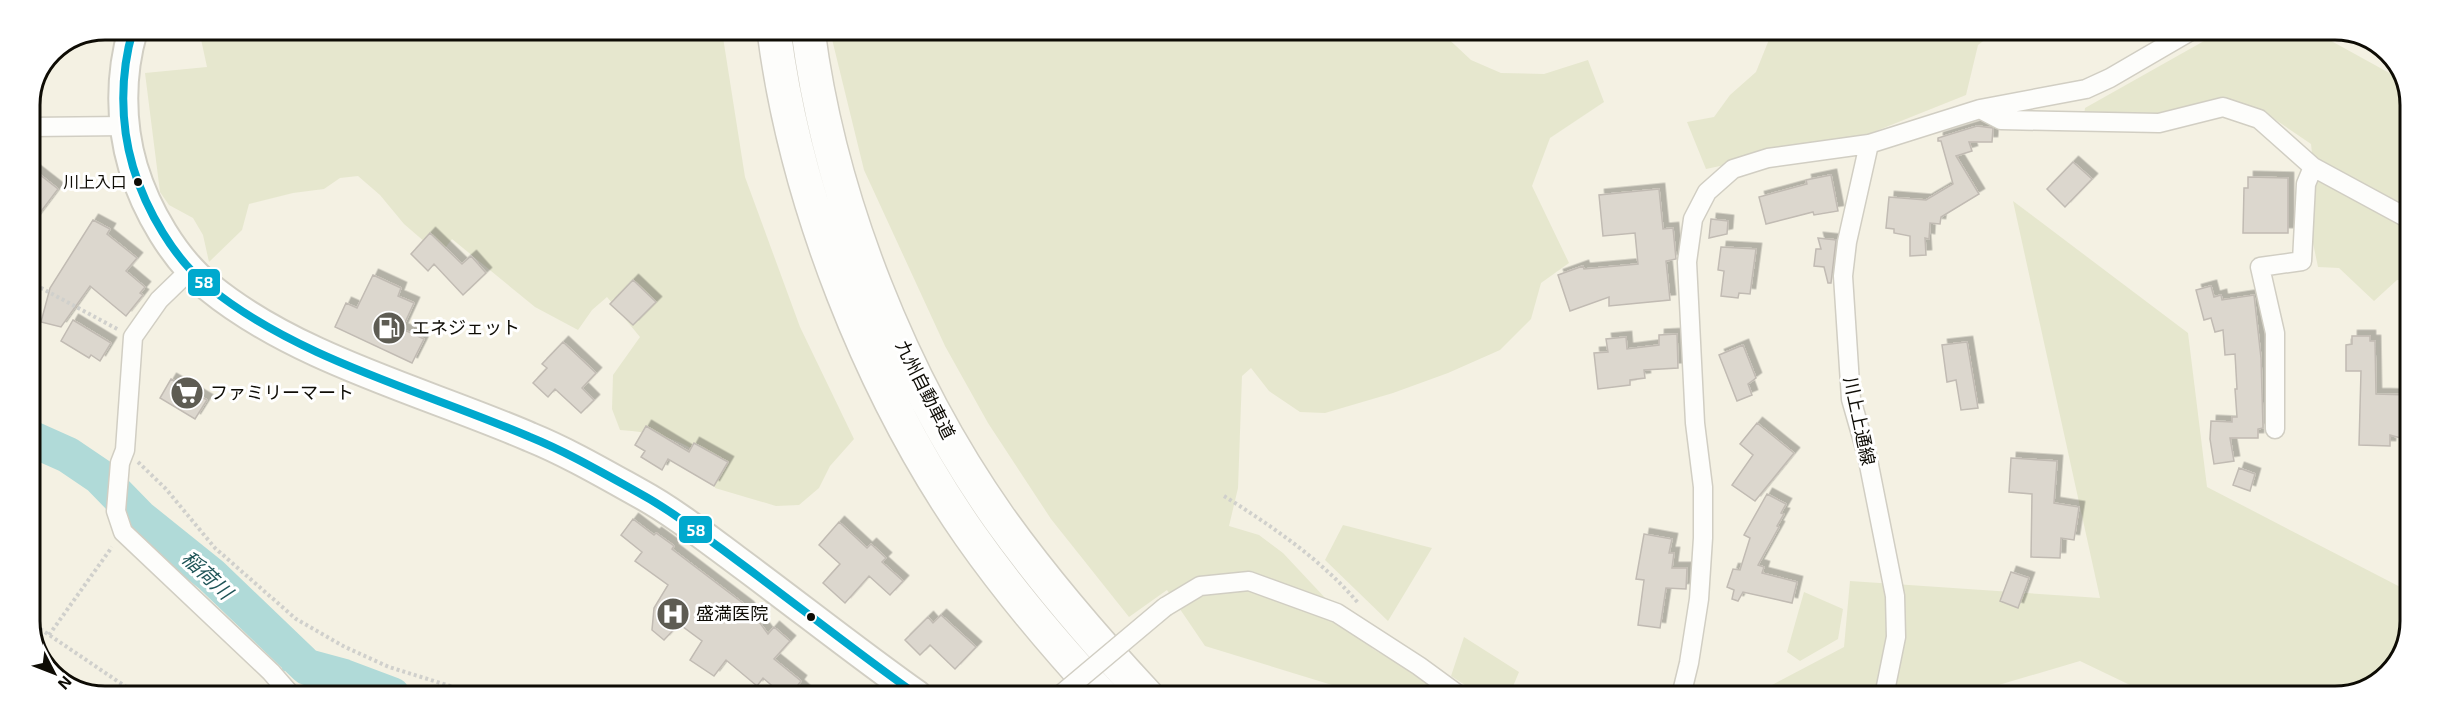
<svg xmlns="http://www.w3.org/2000/svg" width="2440" height="727" viewBox="0 0 2440 727" font-family="'Exo 2','Noto Sans JP',sans-serif">
<style>
.green{fill:#e6e7ce}
.lines{fill:none;stroke-linecap:round;stroke-linejoin:round}
.stream{stroke:#b0dad8;stroke-width:6}
.river{stroke:#b0dad8;stroke-width:36}
.building{fill:#dcd7ce;stroke:#c1bbb3;stroke-width:1.5;filter:url(#shadow)}
.street-casing{stroke:#d1cec3;stroke-width:21}
.primary-casing{stroke:#d1cec3;stroke-width:32}
.highway-casing{stroke:#d1cec3;stroke-width:36}
.path{stroke:#d0d0cc;stroke-width:4;stroke-dasharray:3 3;stroke-linecap:butt}
.street{stroke:#fdfdfb;stroke-width:18}
.primary{stroke:#fdfdfb;stroke-width:28}
.highway{stroke:#fdfdfb;stroke-width:33}
.street-bridge-casing{stroke:#d1cec3;stroke-width:21;stroke-linecap:butt}
.street-bridge{stroke:#fdfdfb;stroke-width:18}
.bus-1-casing{stroke:#fff;stroke-width:12}
.bus-1{stroke:#00a9ce;stroke-width:8}
.bus-dot{fill:#0e0c05;stroke:#fff;stroke-width:2}
.labels{text-anchor:middle;stroke-width:6;stroke-linejoin:round;paint-order:stroke}
.bus-label{font-size:16px;fill:#0e0c05;stroke:#fff;text-anchor:end}
.poi-label{font-size:18px;fill:#0e0c05;stroke:#fff;text-anchor:start}
.street-label{font-size:18px;fill:#0e0c05;stroke:#fff}
.water-label{font-size:20px;font-style:italic;fill:#1e5457;stroke:#fff}
.rim{fill:none;stroke:#0e0c05;stroke-width:3}
.line-badge{stroke:#fff;stroke-width:2}
.badge-label{font-size:16px;text-anchor:middle;font-weight:bold;fill:#fff}
</style>
<defs>
<filter id="shadow"><feDropShadow dx="5.5" dy="-5.5" stdDeviation="0" flood-color="#0004"/></filter>
</defs>
<rect width="100%" height="100%" fill="#f4f1e3"/>
<path class="green" d="M199 30 722 31 745 177 800 327 854 439 830 466 819 488 799 505 776 506 715 488C714 481 714 471 710 465 690 439 651 432 620 430L612 409 613 375 640 337 607 297 592 310 578 330 535 307 452 239 440 255 404 224 380 195 358 176 340 178 324 189 293 193 249 204 242 230 209 262 203 235 193 218 169 205 160 192 145 73 207 67Z
M830 31H1440L1471 60 1501 73 1544 74 1588 60 1604 102 1550 138 1532 186 1569 263 1541 283 1531 319 1500 350 1448 373 1393 393 1325 413 1300 412 1269 391 1251 368 1242 376 1238 488 1229 526 1259 535 1283 553 1373 649 1452 696H1339L1332 685 1205 646 1167 590 1129 617 1051 519 988 423 945 346 864 170Z
M1772 32H1995L1978 45 1966 95 1866 135 1706 169 1687 122 1714 117 1730 95 1756 72Z
M2220 32H2315L2402 80 2410 100 2409 280H2397L2374 301 2339 268 2318 267 2308 219 2313 163 2311 144 2273 118 2229 102 2159 118 2084 115 2085 108Z
M2013 201 2188 333 2207 487 2408 591V641L2381 681 2335 697H2155L2080 661 1958 697 1751 696 1844 647 1850 581 2100 598Z
M1343 525 1432 548 1388 621 1325 560Z
M1804 592 1843 609 1838 639 1800 661 1787 652Z
M1464 637 1519 672 1509 696H1482L1451 676Z"/>
<g class="lines">
<path class="stream" d="M285 668 288 649"/>
<path class="river" d="M30 438 68 455 99 476 140 518 211 575 307 667 344 677 392 695"/>
</g>
<path class="building" d="M1977 126 1993 128 1992 142H1969L1972 151 1956 156 1979 194 1941 217 1940 224 1930 223 1929 239 1925 238 1926 255 1910 256V236L1894 233V229L1886 228 1889 197 1926 200 1953 184 1941 141H1938V138Z
M2073 162 2092 179 2065 207 2047 189Z
M30 167 58 189 30 226Z
M1831 175 1838 211 1814 215 1813 212 1766 224 1759 197 1807 184 1806 180Z
M2248 177 2288 178V233H2243L2244 188H2248Z
M1659 189 1663 229 1673 228 1676 259 1666 261 1670 300 1609 306V297L1570 311 1558 275 1583 266 1584 269 1638 264 1635 233 1603 236 1599 195Z
M1711 219 1728 221 1727 234 1709 238Z
M93 220 110 229 107 234 137 258 126 271 145 287 140 293 143 295 126 316 90 286 61 327 41 322 50 288Z
M430 233 462 264 471 256 486 273 463 295 434 264 428 271 411 254Z
M1818 238 1836 240 1831 283H1828L1824 267 1814 266 1816 249H1821Z
M1721 247 1756 249 1750 294 1739 293 1738 298 1721 296 1724 271 1718 270Z
M373 275 401 288 398 296 414 303 402 329 424 339 412 363 335 327 346 303 357 308Z
M633 280 656 302 633 325 610 304Z
M2211 286 2214 297 2221 295 2222 300 2254 295 2261 358 2263 428 2258 429V438H2230L2234 461 2214 464 2210 439 2211 421 2232 422V417H2237L2235 389H2237L2235 354 2225 355 2223 330 2215 332 2211 318 2204 320 2196 290Z
M73 320 111 343 100 361 91 355 89 358 61 341Z
M1677 334 1678 368 1644 370 1645 378 1630 380V385L1598 389 1594 353 1608 352 1606 339 1626 337 1627 349 1659 345V335Z
M2352 336H2370V341H2375L2376 394 2409 395 2408 440 2390 435V446L2359 445 2361 371H2346V345L2352 344Z
M563 342 596 373 582 388 594 400 581 413 555 389 548 397 533 383 547 368 542 364Z
M1967 342 1978 408 1961 410 1956 380 1947 382 1942 345Z
M1743 345 1756 378 1748 384 1752 395 1737 401 1719 355Z
M171 379 207 400 195 419 160 398Z
M1757 423 1794 453 1755 501 1732 485 1753 455 1740 444Z
M646 426 689 452 694 443 728 462 714 486 668 459 662 470 641 457 645 451 635 445Z
M2011 458 2057 461 2054 503 2079 507 2074 540 2061 538 2060 558 2031 557 2032 494 2009 492Z
M2239 468 2255 474 2250 491 2233 485Z
M1767 494 1786 504 1781 513 1784 514 1777 526 1779 527 1758 565 1764 567 1762 573 1797 582 1792 603 1743 592 1738 601 1732 599 1734 590 1727 587 1733 569 1740 570 1750 538 1744 535Z
M633 519 654 535 656 533 674 546 672 549 748 607 768 634 774 627 790 641 774 659 801 681 798 685 809 695H783L763 678 757 686 726 660 714 676 690 660 702 641 679 624 664 640 652 630 654 608 668 585 635 561 642 552 621 535Z
M839 522 867 548 871 544 886 558 882 562 903 581 890 595 869 576 845 603 823 583 840 564 819 545Z
M1644 534 1672 539 1669 553H1674L1672 568H1687L1686 589 1666 588 1660 628 1638 625 1644 580 1636 579Z
M2011 572 2029 578 2018 608 2000 601Z
M941 615 976 647 955 669 930 645 920 655 905 640 928 617 933 623Z"/>
<g class="lines">
<defs>
<path id="street" d="M1980 109 2001 120 2159 123 2223 107 2259 119 2313 167 2306 184 2302 261 2260 267 2275 333V429
M30 127 125 126
M1869 144 1847 242 1843 276 1851 399 1867 455 1895 596 1896 637 1884 696
M2313 167 2409 219
M190 270 159 300 133 337 125 450 120 463 116 511 123 532 271 672 291 695
M1165 607 1200 586 1249 581 1337 613 1419 666 1460 696
M1681 696 1689 663 1699 599 1703 538V487L1695 423 1687 262 1693 219 1707 192 1733 169 1768 158 1869 144 1980 109 2086 89 2110 78 2189 32"/>
<path id="primary" d="M133 30C120 74 120 123 133 167 146 210 174 259 209 287 297 359 426 392 530 437 567 452 603 473 639 493 672 511 704 536 735 559 796 604 855 651 917 695"/>
<path id="highway" d="M774 31C796 202 871 393 970 535 1010 592 1055 645 1102 696
M808 31C830 199 901 379 999 518 1044 581 1094 639 1147 696"/>
</defs>
<use href="#street" class="street-casing"/>
<use href="#primary" class="primary-casing"/>
<use href="#highway" class="highway-casing"/>
<path class="path" d="M30 282 119 330
M138 462 166 489 215 548 296 619 345 647 389 667 479 695
M1224 496C1273 527 1322 560 1359 604
M30 622 138 695
M49 635 112 547"/>
<use href="#street" class="street"/>
<use href="#primary" class="primary"/>
<use href="#highway" class="highway"/>
<defs>
<path id="street-bridge" d="M1059 696 1165 607"/>
</defs>
<use href="#street-bridge" class="street-bridge-casing"/>
<use href="#street-bridge" class="street-bridge"/>
<defs>
<path id="bus-1" d="M133 30C120 74 120 123 133 167 146 210 174 259 209 287 297 359 426 392 530 437 567 452 603 473 639 493 672 511 704 536 735 559 796 604 855 651 917 695"/>
</defs>
<use href="#bus-1" class="bus-1-casing"/>
<use href="#bus-1" class="bus-1"/>
</g>
<defs>
<symbol id="fuel-disc" viewBox="-11 -11 22 22"><circle r="9.5" fill="#5e5c53" stroke="#fff"/><path d="M-5.5-6h7V0h2V4h1.3V-2.5L3-4.5l.8-.8L6-3V5H2.5V1h-1V6h-7ZM-4.2-4.7v3.2H.2V-4.7Z" fill="#fff"/></symbol>
<symbol id="supermarket-disc" viewBox="-11 -11 22 22"><circle r="9.5" fill="#5e5c53" stroke="#fff"/><path d="M-6-5.5h2.5l.6 2H6L4.5 2H-2.5L-4.4-4H-6ZM-1.5 3.2a1.3 1.3 0 1 0 .1 0ZM3 3.2a1.3 1.3 0 1 0 .1 0Z" fill="#fff"/></symbol>
<symbol id="hospital-disc" viewBox="-11 -11 22 22"><circle r="9.5" fill="#5e5c53" stroke="#fff"/><path d="M-5-5h3v3.5h4V-5h3V5h-3V1.5h-4V5h-3Z" fill="#fff"/></symbol>
</defs>
<g fill-rule="evenodd">
<use href="#fuel-disc" x="370" y="309" width="38" height="38"/>
<use href="#supermarket-disc" x="168" y="374" width="38" height="38"/>
<use href="#hospital-disc" x="654" y="595" width="38" height="38"/>
</g>
<g class="bus-dot">
<circle cx="138" cy="182" r="5"/>
<circle cx="811" cy="617" r="5"/>
</g>
<g class="labels">
<g class="bus-label">
<text x="127" y="188">川上入口</text>
</g>
<g class="poi-label">
<text x="412" y="334">エネジェット</text>
<text x="210" y="399">ファミリーマート</text>
<text x="696" y="620">盛満医院</text>
</g>
<g class="street-label">
<text transform="translate(925 390) rotate(63)" y="6">九州自動車道</text>
<text transform="translate(1859 421) rotate(78)" y="6">川上上通線</text>
</g>
<g class="water-label">
<text transform="translate(207 575) rotate(43)" y="7">稲荷川</text>
</g>
</g>
<path d="M0 0H2440V727H0ZM105 40H2335A65 65 0 0 1 2400 105V621A65 65 0 0 1 2335 686H105A65 65 0 0 1 40 621V105A65 65 0 0 1 105 40Z" fill="#fff" fill-rule="evenodd"/>
<path class="rim" d="M105 40H2335A65 65 0 0 1 2400 105V621A65 65 0 0 1 2335 686H105A65 65 0 0 1 40 621V105A65 65 0 0 1 105 40Z"/>
<g class="line-badge">
<rect x="187" y="268" width="34" height="29" rx="6" fill="#00a9ce"/>
<rect x="678" y="515" width="35" height="29" rx="6" fill="#00a9ce"/>
</g>
<g class="badge-label">
<text x="204" y="288">58</text>
<text x="696" y="536">58</text>
</g>
<g transform="translate(54 673) rotate(132)" stroke="#ffffff" stroke-width="4.5" paint-order="stroke">
<path d="M0-4.5L10 22L0 15L-10 22Z" fill="#0e0c05"/>
<text y="-9" font-size="16" font-weight="bold" text-anchor="middle" fill="#0e0c05">N</text>
</g>
</svg>
